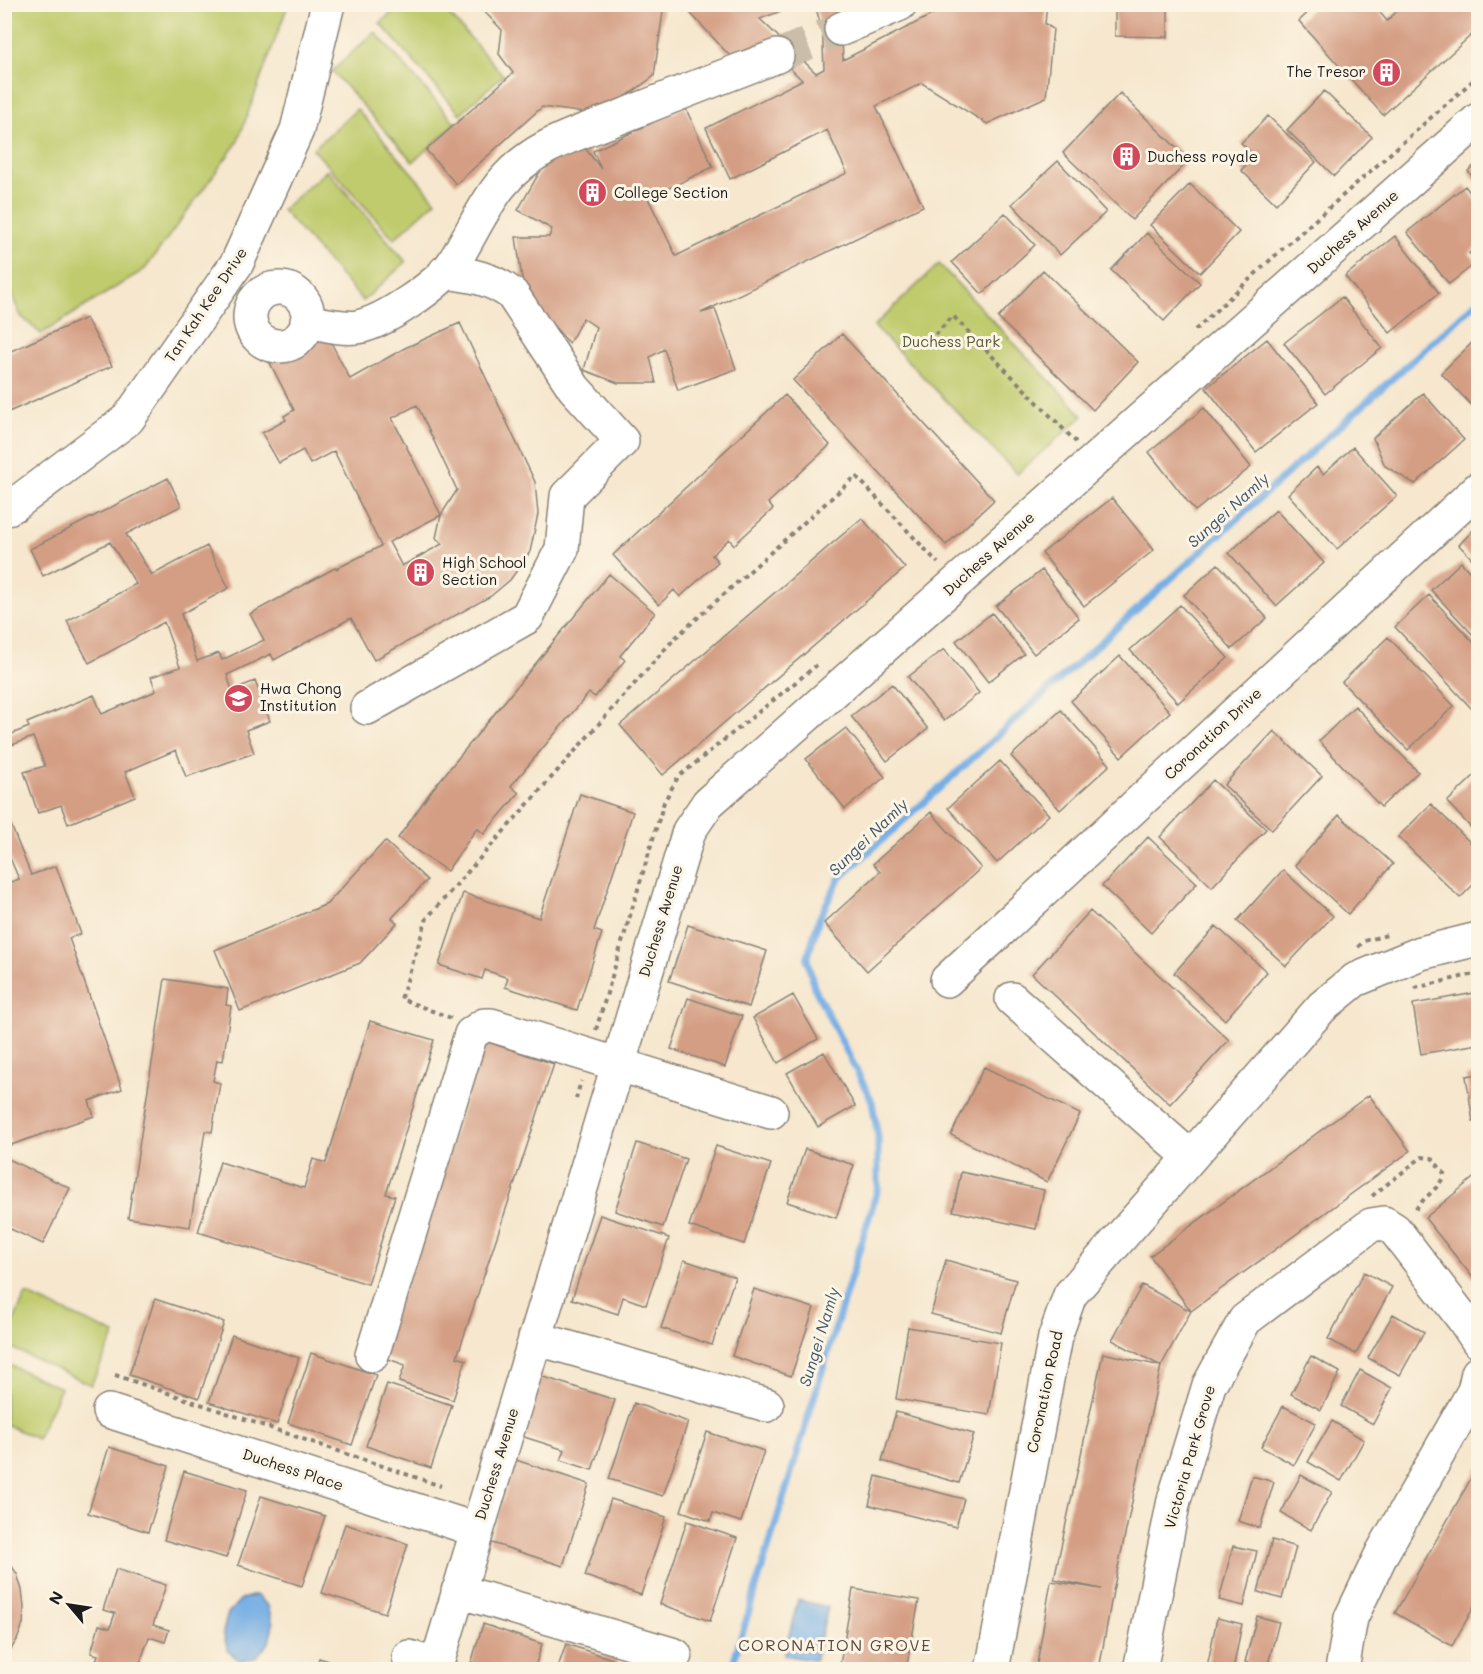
<svg xmlns="http://www.w3.org/2000/svg" width="1483" height="1674" viewBox="0 0 1483 1674" font-family="Mali,sans-serif">
<style>
.green{fill:#bfcb6d;stroke:#6e7444;stroke-width:1.5}
.water{fill:#74ade4;stroke:#486480;stroke-width:1.5}
.lines{fill:none;stroke-linecap:round;stroke-linejoin:round}
.stream{stroke:#74ade4;stroke-width:7}
.building{fill:#d49e84;fill-rule:evenodd}
.minor-tunnel{stroke:#cabeaa;stroke-width:33;stroke-dasharray:33 16;stroke-linecap:butt}
.minor-casing{stroke:#898275;stroke-width:36}
.path{stroke:#898275;stroke-width:4;stroke-dasharray:4.5 4.5;stroke-linecap:butt}
.minor{stroke:#fff;stroke-width:33}
.labels{text-anchor:middle;stroke-width:6;stroke-linejoin:round;paint-order:stroke}
.poi-label{font-size:15px;fill:#1c1c1c;stroke:#fcf5e5;text-anchor:start}
.street-label{font-size:15px;fill:#1c1c1c;stroke:#fcf5e5}
.park-label{font-size:15px;fill:#555938;stroke:#fcf5e5}
.water-label{font-size:16px;font-style:italic;fill:#3f566c;stroke:#fcf5e5}
.neighbourhood-label{font-size:16px;letter-spacing:1.5px;fill:#5c4a40;stroke:#fcf5e5}
</style>
<rect width="100%" height="100%" fill="#fcf5e5"/>
<filter id="ink" filterUnits="userSpaceOnUse"><feTurbulence type="fractalNoise" baseFrequency=".0167" numOctaves="2"/><feDisplacementMap in="SourceGraphic" scale="12" xChannelSelector="R" yChannelSelector="G"/><feConvolveMatrix kernelMatrix="1 2 1 2 8 2 1 2 1" color-interpolation-filters="sRGB"/></filter>
<filter id="wash" filterUnits="userSpaceOnUse"><feTurbulence type="fractalNoise" baseFrequency=".008" numOctaves="4" result="noise"/><feDisplacementMap in="SourceGraphic" scale="24" xChannelSelector="R" yChannelSelector="G"/><feGaussianBlur stdDeviation="1.35" result="paint"/><feColorMatrix in="noise" values="0 0 0 0 0 0 0 0 0 0 0 0 0 0 0 0 0 1.4 0 .05"/><feComposite in="paint" operator="in"/></filter>
<g filter="url(#wash)">
<rect width="100%" height="100%" fill="#f6e7ce"/>
<path class="green" d="M5 4 288 5 237 143 145 269 41 334 21 316 5 281V237L10 169 4 158Z
M400 5H441L503 75 460 114 380 23Z
M375 32 455 123 413 162 332 71Z
M357 109 436 201 394 239 313 149Z
M327 170 406 262 363 301 282 210Z
M939 264 1083 416 1017 474 874 326Z
M26 1294 115 1334 91 1385 5 1345V1340Z
M5 1363 61 1388 37 1439 5 1424Z"/>
<path class="water" d="M256 1595 268 1606 273 1624 269 1643 255 1658 240 1661 228 1651 223 1632 228 1613 241 1599Z
M798 1600 828 1607 815 1661 784 1655Z"/>
<g class="lines">
<path class="stream" d="M731 1670 878 1188V1137L872 1101 814 987 807 959 819 919 839 879 1478 301"/>
</g>
<g id="blocks">
<path class="building" d="M477 4H658L663 11 654 76 601 115 542 107 456 184 426 150 513 73 499 54 502 30Z
M682 4H799L760 19 816 73 824 69 822 22 820 23 815 4H860L841 17 843 60 953 4H1047L1045 24 1053 29 1046 97 987 124 922 83 876 106 923 206 701 313 715 309 736 369 678 390 664 349 650 357 656 383H618L584 370 596 327 583 318 569 343 535 305 522 279 516 237H549L552 229 518 210 546 161 576 136 601 169 593 151 685 107 713 167 648 198 676 256 847 173 827 130 730 179 706 128 802 80 766 45 741 68Z
M1115 4H1168V37L1115 36Z
M1317 4H1373L1387 21 1404 4H1478V29L1383 115 1299 21Z
M1324 91 1372 137 1334 176 1287 130Z
M1120 93 1189 160 1132 220 1063 153Z
M1268 116 1316 162 1276 204 1241 170 1255 156 1241 143Z
M1058 161 1106 212 1060 255 1012 204Z
M1478 162V184L1468 171Z
M1190 184 1239 232 1200 273 1150 225Z
M1465 186 1478 203V246L1469 253 1477 262 1449 284 1407 232Z
M1005 213 1035 245 982 294 952 262Z
M1147 233 1200 283 1164 321 1111 270Z
M1395 236 1439 293 1390 333 1345 276Z
M1043 270 1138 362 1093 410 998 318Z
M1342 297 1382 348 1325 394 1284 343Z
M86 318 112 366 4 414V354Z
M460 323 535 482 538 514 530 552 510 580 491 596 374 660 351 618 274 660 271 654 227 675 232 690 255 681 270 721 246 730 254 753 186 777 176 750 125 772 135 796 68 824 61 805 38 813 24 772 45 766 33 737 4 748V737L29 727 27 723 94 695 102 714 156 691 151 677 180 667 164 622 89 663 67 621 136 584 110 542 43 576 30 549 168 478 181 506 126 534 152 575 207 546 229 588 181 614 197 661 219 653 222 660 264 640 250 614 335 568 336 569 381 546 334 451 310 464 303 450 279 463 262 433 286 420 284 416 294 410 268 359 324 329 350 379 405 348ZM417 405 457 490 441 515 392 418ZM441 515 436 538 442 544 402 566 389 542Z
M842 334 994 500 946 545 793 380Z
M1478 337V412L1441 373Z
M1267 339 1318 403 1256 452 1206 388Z
M1423 393 1464 440 1415 484 1385 466 1373 438Z
M785 395 830 445 768 503 773 509 734 545 729 539 712 555 718 562 680 597 674 590 659 605 613 555Z
M1204 408 1251 467 1195 511 1149 452Z
M1353 447 1397 496 1337 549 1288 494 1317 467 1323 474Z
M1112 498 1154 550 1084 606 1042 553Z
M1276 510 1324 563 1276 606 1229 553Z
M862 518 905 568 663 775 620 725Z
M1478 525V565L1459 545Z
M1461 562 1478 581V640L1431 590Z
M1218 564 1267 618 1232 649 1184 595Z
M1042 570 1079 618 1034 654 996 606Z
M609 574 655 613 620 656 625 660 595 697 589 693 511 786 519 793 484 834 477 828 447 871 398 838 432 790Z
M1429 595 1478 647V703L1472 709 1395 627Z
M1180 605 1228 658 1178 703 1130 650Z
M992 613 1024 654 988 682 956 641Z
M1388 637 1454 706 1408 750 1342 682Z
M944 649 979 693 944 721 908 677Z
M1120 656 1170 712 1121 757 1071 701Z
M892 684 928 729 887 761 851 716Z
M1355 706 1418 772 1381 807 1319 741Z
M1061 710 1110 765 1060 810 1011 756Z
M846 728 885 777 845 809 806 759Z
M1274 731 1322 776 1272 830 1224 785Z
M1000 761 1049 815 997 863 948 808Z
M1478 772V835L1447 802Z
M1213 780 1266 829 1212 887 1160 837Z
M580 794 633 812 594 930 602 933 577 1010 505 987 508 978 485 970 482 979 439 965 463 893 539 918Z
M1431 804 1478 850V880L1460 898 1398 837Z
M5 810 31 875 56 866 81 934 69 938 122 1089 89 1101 94 1116 11 1145 6 1131H4V874L8 883 19 879 4 844Z
M931 812 981 868 867 971 824 923 880 872 873 864Z
M1339 815 1393 864 1348 914 1295 865Z
M1148 837 1197 883 1151 933 1102 886Z
M385 841 427 880 392 918 397 923 360 963 240 1011 215 950 327 904Z
M1283 870 1333 916 1286 966 1237 921Z
M1090 911 1229 1040 1170 1104 1032 974Z
M688 925 767 951 749 1007 669 981Z
M1216 926 1267 972 1225 1020 1174 973Z
M165 979 228 989 226 1005 231 1006 223 1061 217 1060 213 1081 220 1083 212 1132 205 1131 190 1227 128 1218Z
M1475 993 1478 1017V1044L1421 1054 1413 1004Z
M793 995 818 1039 778 1063 753 1018Z
M688 998 742 1016 725 1067 671 1049Z
M370 1021 434 1040 386 1194 395 1196 368 1284 198 1232 220 1162 304 1188 313 1159 326 1163Z
M485 1041 554 1064 457 1357 466 1360 453 1400 399 1382 405 1365 380 1356Z
M824 1052 855 1106 818 1127 787 1073Z
M984 1067 1080 1114 1047 1182 951 1135Z
M1478 1074V1121L1473 1122 1466 1076Z
M1369 1095 1410 1151 1191 1311 1150 1256Z
M637 1143 686 1159 663 1227 615 1211Z
M716 1146 771 1164 744 1244 689 1226Z
M805 1149 854 1165 836 1218 787 1202Z
M4 1157 70 1188 43 1244 4 1226Z
M961 1172 1044 1190 1036 1229 953 1211Z
M1478 1174V1284L1425 1218Z
M600 1215 669 1238 646 1305 623 1297 618 1314 572 1299Z
M684 1260 735 1277 712 1345 661 1328Z
M946 1260 1016 1280 1001 1333 931 1314Z
M1364 1272 1392 1287 1356 1354 1328 1339Z
M1142 1285 1191 1311 1161 1366 1112 1340Z
M754 1289 814 1308 791 1376 732 1356Z
M155 1299 224 1322 199 1398 129 1375Z
M1393 1314 1424 1332 1400 1375 1368 1358Z
M908 1327 1001 1343 989 1415 896 1399Z
M232 1335 299 1358 277 1424 209 1402Z
M311 1353 376 1375 352 1445 288 1423Z
M1103 1353 1161 1366 1113 1591 1099 1670H1036L1051 1581 1101 1589 1054 1579Z
M1311 1356 1340 1372 1321 1410 1291 1394Z
M1360 1370 1392 1388 1373 1424 1341 1406Z
M541 1376 615 1400 592 1470 561 1460 565 1450 521 1436Z
M387 1384 452 1405 431 1468 366 1446Z
M634 1403 688 1422 663 1496 609 1479Z
M1283 1406 1316 1423 1294 1465 1261 1447Z
M896 1412 974 1434 959 1483 882 1461Z
M1332 1421 1364 1440 1341 1481 1308 1462Z
M707 1432 764 1451 741 1522 713 1513 710 1521 681 1511Z
M109 1447 169 1466 148 1532 88 1513Z
M516 1460 589 1484 563 1566 489 1542Z
M1478 1466V1599L1452 1646 1395 1613Z
M184 1471 247 1490 226 1558 164 1540Z
M1301 1475 1332 1492 1311 1530 1281 1513Z
M876 1476 964 1499 956 1527 869 1505Z
M1252 1476 1274 1482 1260 1528 1238 1521Z
M261 1496 325 1516 302 1586 238 1565Z
M611 1499 666 1517 641 1595 585 1576Z
M687 1521 737 1538 710 1621 660 1604Z
M345 1524 408 1544 385 1613 322 1593Z
M1272 1540 1296 1547 1282 1599 1258 1592Z
M1233 1546 1257 1551 1244 1606 1219 1600Z
M4 1554 17 1574 22 1590 24 1607 23 1624 17 1640 4 1660Z
M116 1569 166 1585 153 1625 169 1630 165 1642 149 1637 139 1666 146 1667V1670H93L98 1655 91 1653 99 1625 110 1628 115 1613 103 1610Z
M853 1589 919 1600 906 1670H839Z
M1257 1616 1279 1622 1267 1668 1245 1662Z
M1217 1618 1242 1624 1233 1670 1207 1667Z
M483 1624 542 1644 534 1670H469Z
M566 1644 618 1661 615 1670H557Z
M319 1658 355 1669 354 1670H316Z"/>
</g>
</g>
<g filter="url(#ink)">
<use href="#blocks" fill-opacity="0" stroke="#898275" stroke-width="1.5"/>
<g class="lines">
<path class="minor-tunnel" d="M777 56 841 29"/>
<defs>
<path id="minor" d="M841 29 900 4
M250 317a29 29 0 1 1 58 0a29 29 0 1 1-58 0Z
M307 321C323 324 341 329 357 327 383 323 440 284 454 262 483 215 494 175 547 147 571 134 598 126 623 116 674 95 725 76 777 56
M4 510 14 505 128 419 237 263 297 130 328 4
M367 708 527 617 562 549 567 496 622 441 574 388 512 294C491 278 471 275 445 272
M947 980 1478 489
M1012 999 1190 1157
M535 1338 767 1405
M372 1355 471 1034 484 1025H491L771 1112
M109 1411 477 1530
M458 1591 675 1655
M409 1657 436 1665
M435 1670 689 831 708 803 1478 120
M992 1670 1055 1337 1070 1295 1322 1007 1355 980 1421 953 1478 939
M1140 1670 1174 1500 1209 1385 1245 1320 1371 1225 1384 1223 1395 1230 1464 1320 1478 1341
M1342 1670 1351 1618 1382 1553 1474 1391 1478 1373"/>
</defs>
<use href="#minor" class="minor-casing"/>
<path class="path" d="M1195 330 1280 251 1478 76
M929 341 953 316 1076 442
M1358 947 1364 941 1387 935
M1415 988 1478 973
M451 1018 401 999 427 918 675 638 856 476 938 563
M596 1030 664 802 678 777 817 665
M576 1099 581 1081
M1372 1196 1422 1157 1432 1158 1444 1173C1442 1188 1422 1197 1415 1211
M115 1375 441 1486"/>
<use href="#minor" class="minor"/>
</g>
</g>
<defs>
<symbol id="building-disc" viewBox="-11 -11 22 22"><circle r="9.5" fill="#d1495b" stroke="#fcf5e5"/><path d="M-4-6H4V6H1V3H-1V6H-4ZM-2.5-4.3h1.7v1.8h-1.7ZM.8-4.3h1.7v1.8H.8ZM-2.5-1h1.7V.8h-1.7ZM.8-1h1.7V.8H.8Z" fill="#fff"/></symbol>
<symbol id="university-disc" viewBox="-11 -11 22 22"><circle r="9.5" fill="#d1495b" stroke="#fcf5e5"/><path d="M0-5L7-2L0 1L-7-2ZM-4 1L0 2.5L4 1V4Q0 6-4 4Z" fill="#fff"/></symbol>
</defs>
<g fill-rule="evenodd">
<use href="#building-disc" x="1370" y="56" width="33" height="33"/>
<use href="#building-disc" x="1110" y="140" width="33" height="33"/>
<use href="#building-disc" x="576" y="176" width="33" height="33"/>
<use href="#building-disc" x="404" y="556" width="33" height="33"/>
<use href="#university-disc" x="222" y="682" width="33" height="33"/>
</g>
<g class="labels">
<g class="poi-label">
<text x="1366" y="77" text-anchor="end">The Tresor</text>
<text x="1147" y="162">Duchess royale</text>
<text x="614" y="198">College Section</text>
<text x="442" y="568">High School<tspan x="442" dy="17">Section</tspan></text>
<text x="260" y="694">Hwa Chong<tspan x="260" dy="17">Institution</tspan></text>
</g>
<g class="street-label">
<text transform="translate(1353 232) rotate(-42)" y="5">Duchess Avenue</text>
<text transform="translate(206 305) rotate(-56)" y="5">Tan Kah Kee Drive</text>
<text transform="translate(989 554) rotate(-42)" y="5">Duchess Avenue</text>
<text transform="translate(1213 734) rotate(-43)" y="5">Coronation Drive</text>
<text transform="translate(661 921) rotate(-73)" y="5">Duchess Avenue</text>
<text transform="translate(1045 1392) rotate(-78)" y="5">Coronation Road</text>
<text transform="translate(1190 1457) rotate(-74)" y="5">Victoria Park Grove</text>
<text transform="translate(497 1464) rotate(-73)" y="5">Duchess Avenue</text>
<text transform="translate(293 1470) rotate(18)" y="5">Duchess Place</text>
</g>
<g class="park-label">
<text x="951" y="347">Duchess Park</text>
</g>
<g class="water-label">
<text transform="translate(1228 510) rotate(-42)" y="6">Sungei Namly</text>
<text transform="translate(868 837) rotate(-44)" y="6">Sungei Namly</text>
<text transform="translate(819 1337) rotate(-73)" y="6">Sungei Namly</text>
</g>
<g class="neighbourhood-label">
<text x="835" y="1651">CORONATION GROVE</text>
</g>
</g>
<rect width="1483" height="1674" fill="none" stroke="#fcf5e5" stroke-width="24"/>
<g transform="translate(69 1605) rotate(299)" stroke="#fcf5e5" stroke-width="4.5" paint-order="stroke">
<path d="M0-4.5L10 22L0 15L-10 22Z" fill="#1c1c1c"/>
<text y="-9" font-size="16" font-weight="bold" text-anchor="middle" fill="#1c1c1c">N</text>
</g>
</svg>
